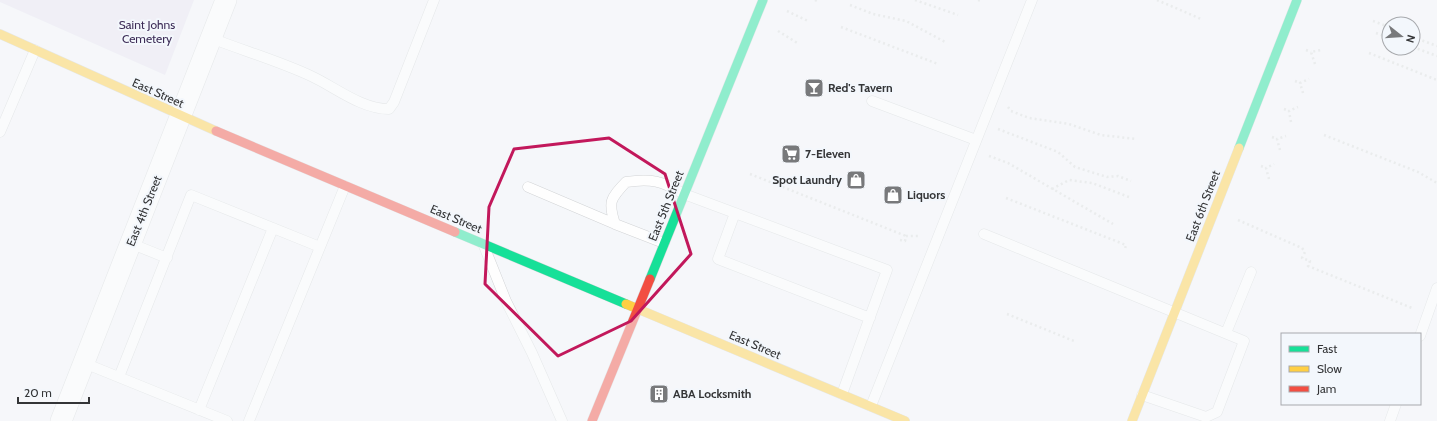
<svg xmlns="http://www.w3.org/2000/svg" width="1437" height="421" viewBox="0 0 1437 421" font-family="Cabin,sans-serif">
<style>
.green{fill:#e8e5f2}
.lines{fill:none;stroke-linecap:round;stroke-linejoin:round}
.lane-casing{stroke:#d2d4d6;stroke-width:11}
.street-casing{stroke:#d2d4d6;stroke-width:22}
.fast-casing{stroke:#d2d4d6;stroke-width:10}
.slow-casing{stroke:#d2d4d6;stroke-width:10}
.jam-casing{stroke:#d2d4d6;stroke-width:10}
.path{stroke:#dcdddd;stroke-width:2.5;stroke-dasharray:2 3;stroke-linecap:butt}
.lane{stroke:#fefefe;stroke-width:10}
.street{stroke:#fefefe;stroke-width:21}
.fast{stroke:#16e098;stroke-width:9}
.slow{stroke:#ffcf43;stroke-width:9}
.jam{stroke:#f24e42;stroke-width:9}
.marked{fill:none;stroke:#c2185b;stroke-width:3;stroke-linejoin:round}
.labels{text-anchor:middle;stroke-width:4;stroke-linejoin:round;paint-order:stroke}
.park-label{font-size:12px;fill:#3c2b56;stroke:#f3f7fc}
.poi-label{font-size:12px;font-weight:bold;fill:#343537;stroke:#f3f7fc;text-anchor:start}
.street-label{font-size:12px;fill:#343537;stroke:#f3f7fc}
</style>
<rect width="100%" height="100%" fill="#f5f7fa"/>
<path class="green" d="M0 0H194L165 75 0 2Z"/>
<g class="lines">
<defs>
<path id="lane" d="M211 38C244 51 279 61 311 76 335 87 361 109 389 109L394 102 434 0
M872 101 976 140
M0 132 35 50
M528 187 615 224
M735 213 718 259 870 318
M984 234 1244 341 1217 412 1206 417 1142 395
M664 243 615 224C608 202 610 199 626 182 651 178 662 181 684 194L887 270 842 394
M132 244 167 258
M484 246 506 301 532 353 562 421
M1226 333 1251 272
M1420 336 1437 288
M84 363 227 421
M119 377 191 195 320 247
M871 406 1032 0
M199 410 273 228
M249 421 345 186
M1390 421 1396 404"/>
<path id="street" d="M61 421 226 0"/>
<path id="fast" d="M1239 148 1297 0
M455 232 626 304
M650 279 763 0"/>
<path id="slow" d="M0 34 216 131
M626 304 905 421
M1132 421 1239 148"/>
<path id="jam" d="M216 131 455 232
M592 421 650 279"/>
</defs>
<use href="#lane" class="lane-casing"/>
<use href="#street" class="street-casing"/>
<use href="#fast" class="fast-casing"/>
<use href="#slow" class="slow-casing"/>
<use href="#jam" class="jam-casing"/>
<path class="path" d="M815 0 817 1
M915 0 958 15
M978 0 982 1
M1157 0 1201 19
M850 5 873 14 906 21 947 43
M787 11 808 21
M1373 21 1389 27
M841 27 938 64
M778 31 799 44
M1376 33 1389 38
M1413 37 1437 46
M1413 47 1437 56
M1306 50 1311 52
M1369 53 1437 80
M1315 64 1311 52 1321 50
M1295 81 1300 83
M1303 93 1300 83 1309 79
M1008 107 1011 111 1029 118 1069 124 1101 135 1136 139
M1284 109 1289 111
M1291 122 1289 111 1298 107
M998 129 1058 152 1075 167 1107 177 1118 176 1131 181
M1324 135 1418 172 1437 183
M1272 137 1277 139
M1280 150 1277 139 1286 136
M989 156 1008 163 1113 224
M1261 166 1266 168
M750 174 906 236
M1269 179 1266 168 1274 164
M1052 189 1069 180 1092 183 1129 197
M1006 198 1126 245 1125 249
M1238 220 1302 248 1305 252 1302 258 1310 261 1308 266 1412 308
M900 240 905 241 906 236H920
M1007 314 1074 341"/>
<use href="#lane" class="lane"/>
<use href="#street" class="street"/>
<use href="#fast" class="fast"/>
<use href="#slow" class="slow"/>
<use href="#jam" class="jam"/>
</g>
<path d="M0 0H1437V421H0ZM609 138 665 174 691 254 631 321 558 356 485 284 489 207 514 149Z" fill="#f5f7fa" fill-opacity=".55" fill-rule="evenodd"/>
<path class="marked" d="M609 138 665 174 691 254 631 321 558 356 485 284 489 207 514 149Z"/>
<defs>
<symbol id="bar-square" viewBox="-11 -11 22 22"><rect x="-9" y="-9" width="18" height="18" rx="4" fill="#78797b" stroke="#f3f7fc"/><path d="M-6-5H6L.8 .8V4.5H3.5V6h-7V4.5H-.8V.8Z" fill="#fff"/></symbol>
<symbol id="supermarket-square" viewBox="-11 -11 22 22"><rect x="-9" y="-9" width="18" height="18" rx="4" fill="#78797b" stroke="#f3f7fc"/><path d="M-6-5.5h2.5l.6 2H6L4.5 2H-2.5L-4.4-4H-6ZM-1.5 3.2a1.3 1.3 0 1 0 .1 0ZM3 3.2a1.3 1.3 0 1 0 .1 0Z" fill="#fff"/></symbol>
<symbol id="shop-square" viewBox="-11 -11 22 22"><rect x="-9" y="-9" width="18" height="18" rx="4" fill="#78797b" stroke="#f3f7fc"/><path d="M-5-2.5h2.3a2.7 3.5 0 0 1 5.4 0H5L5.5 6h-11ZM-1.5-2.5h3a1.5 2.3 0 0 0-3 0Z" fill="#fff"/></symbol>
<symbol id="building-square" viewBox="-11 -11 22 22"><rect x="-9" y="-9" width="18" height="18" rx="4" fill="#78797b" stroke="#f3f7fc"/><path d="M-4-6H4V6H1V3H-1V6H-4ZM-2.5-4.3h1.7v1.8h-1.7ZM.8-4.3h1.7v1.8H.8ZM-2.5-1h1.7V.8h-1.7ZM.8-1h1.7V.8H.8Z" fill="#fff"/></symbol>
</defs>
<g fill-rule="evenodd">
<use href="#bar-square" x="803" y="77" width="22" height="22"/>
<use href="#supermarket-square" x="780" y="143" width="22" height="22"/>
<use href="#shop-square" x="845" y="169" width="22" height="22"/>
<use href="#shop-square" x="882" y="184" width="22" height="22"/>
<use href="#building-square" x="648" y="383" width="22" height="22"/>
</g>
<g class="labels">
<g class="park-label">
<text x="147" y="29">Saint Johns<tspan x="147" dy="14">Cemetery</tspan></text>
</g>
<g class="poi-label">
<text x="828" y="92">Red's Tavern</text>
<text x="805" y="158">7-Eleven</text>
<text x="842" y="184" text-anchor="end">Spot Laundry</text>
<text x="907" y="199">Liquors</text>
<text x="673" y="398">ABA Locksmith</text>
</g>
<g class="street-label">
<text transform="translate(158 93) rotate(24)" y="4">East Street</text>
<text transform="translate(666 206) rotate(-68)" y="4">East 5th Street</text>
<text transform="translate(1203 206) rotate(-69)" y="4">East 6th Street</text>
<text transform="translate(144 211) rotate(-68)" y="4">East 4th Street</text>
<text transform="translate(456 219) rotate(23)" y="4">East Street</text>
<text transform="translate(755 345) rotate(23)" y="4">East Street</text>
</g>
</g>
<rect x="1281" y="333" width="140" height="72" fill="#f3f7fc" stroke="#a7a9ad"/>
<rect x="1289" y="346" width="20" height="6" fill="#16e098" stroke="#a7a9ad"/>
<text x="1317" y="353" font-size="12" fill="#343537">Fast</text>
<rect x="1289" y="366" width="20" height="6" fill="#ffcf43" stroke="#a7a9ad"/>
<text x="1317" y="373" font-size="12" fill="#343537">Slow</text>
<rect x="1289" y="386" width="20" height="6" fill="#f24e42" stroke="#a7a9ad"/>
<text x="1317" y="393" font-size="12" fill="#343537">Jam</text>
<g transform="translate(1401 36) rotate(107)"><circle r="19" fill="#f3f7fc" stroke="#a7a9ad"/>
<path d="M0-3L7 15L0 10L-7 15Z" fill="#78797b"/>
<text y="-6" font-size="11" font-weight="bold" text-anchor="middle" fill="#343537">N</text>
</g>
<path d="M18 397v6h71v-6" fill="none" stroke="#343537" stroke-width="2"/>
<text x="24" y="397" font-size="12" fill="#343537" stroke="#f3f7fc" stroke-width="3" paint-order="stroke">20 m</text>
</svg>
